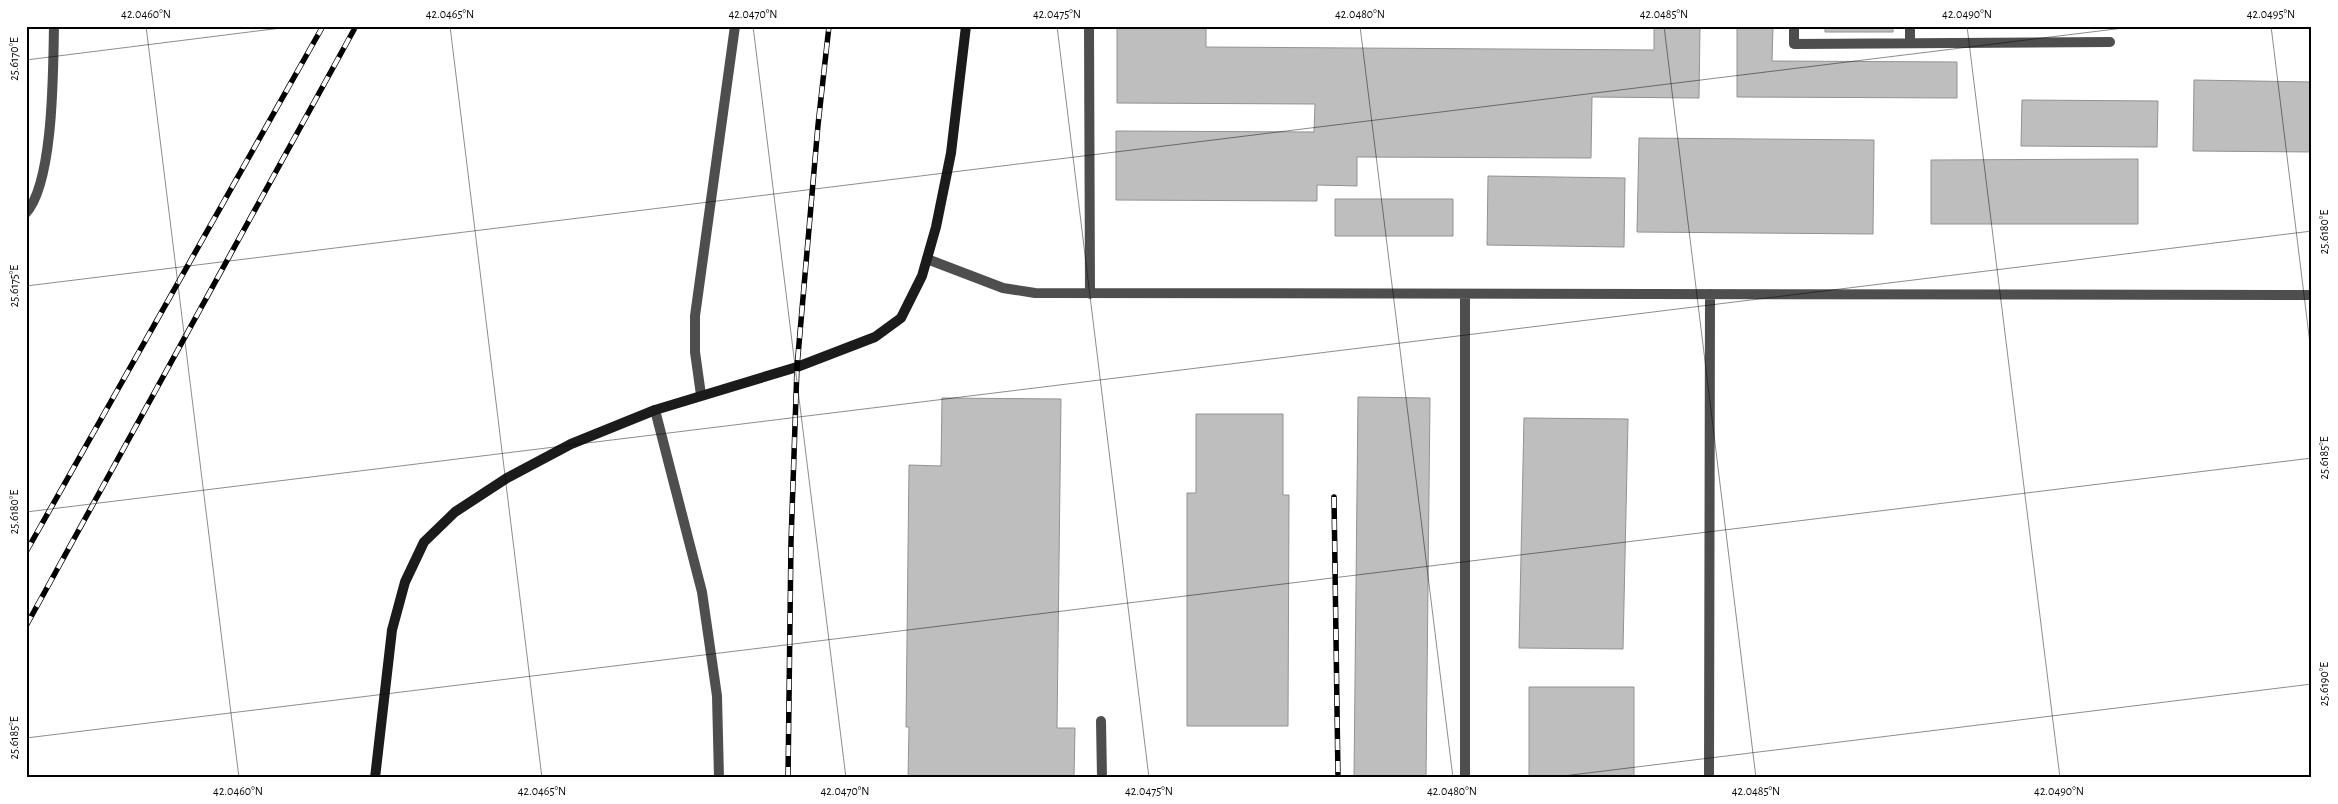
<svg xmlns="http://www.w3.org/2000/svg" width="2338" height="804" viewBox="0 0 2338 804" font-family="'Alegreya Sans',sans-serif">
<style>
.building{fill:#bebebe;stroke:#929292}
.lines{fill:none;stroke-linecap:round;stroke-linejoin:round}
.lane{stroke:#4e4e4e;stroke-width:10}
.street{stroke:#4e4e4e;stroke-width:10}
.secondary{stroke:#1b1b1b;stroke-width:10}
.rail-casing{stroke:#000;stroke-width:5.5}
.rail{stroke:#fff;stroke-width:4;stroke-dasharray:11;stroke-linecap:butt}
.ticks{fill:none;stroke:#000;stroke-width:1;stroke-opacity:0.45}
.neatline{fill:none;stroke:#000;stroke-width:2}
.ticks-label{font-size:12px;text-anchor:middle;fill:#000}
</style>
<rect width="100%" height="100%" fill="#fff"/>
<path class="building" d="M1117 26H1206V47L1654 50V26H1700L1699 98 1592 97 1591 158 1357 157V186L1317 185V201L1116 200V131L1314 132 1315 104 1117 103Z
M1737 26H1773L1772 61 1957 62V98L1737 97Z
M1825 26H1893V32H1825Z
M2194 80 2312 82V152L2193 151Z
M2022 100 2158 101 2157 147 2021 146Z
M1639 138 1874 140 1873 234 1637 232Z
M2138 159V224H1931V160Z
M1488 176 1625 178 1624 247 1487 245Z
M1335 199H1453V236H1335Z
M1358 397 1430 398 1426 778H1354Z
M942 398 1061 399 1057 728H1075L1074 778H908L909 727H906L909 465 941 466Z
M1196 414H1283V495H1289L1288 726H1187V493H1196Z
M1524 418 1628 419 1623 649 1519 648Z
M1529 687H1634V778H1529Z"/>
<g class="lines">
<path class="lane" d="M1089 26 1090 294
M1794 26V44L2110 42
M1910 26V43
M927 259 1003 288 1035 293 2312 295
M701 395 695 352V316L735 26
M655 410 702 592 717 696 719 778
M1101 721 1102 778
M1465 778V294
M1709 778 1710 294"/>
<path class="street" d="M26 213C54 182 53 69 54 26"/>
<path class="secondary" d="M375 778 392 630 405 582 424 542 455 512 507 478 571 444 655 410 797 367 875 337 901 318 922 276 936 227 951 153 966 26"/>
<defs>
<path id="rail" d="M1334 497 1338 778
M26 552 323 26
M26 626 356 26
M788 778 791 542 797 367 818 125 829 26"/>
</defs>
<use href="#rail" class="rail-casing"/>
<use href="#rail" class="rail"/>
</g>
<path class="ticks" d="M146 26 239 778M450 26 542 778M753 26 846 778M1057 26 1149 778M1360 26 1453 778M1664 26 1756 778M1967 26 2060 778M2271 26 2312 360M26 60 297 26M26 286 2140 26M26 512 2312 231M26 738 2312 458M1547 778 2312 684"/>
<rect width="2338" height="804" fill="none" stroke="#ffffff" stroke-width="55"/>
<rect x="28" y="28" width="2282" height="748" class="neatline"/>
<g class="ticks-label">
<text x="146" y="18">42.0460°N</text>
<text x="450" y="18">42.0465°N</text>
<text x="753" y="18">42.0470°N</text>
<text x="1057" y="18">42.0475°N</text>
<text x="1360" y="18">42.0480°N</text>
<text x="1664" y="18">42.0485°N</text>
<text x="1967" y="18">42.0490°N</text>
<text x="2271" y="18">42.0495°N</text>
<text transform="translate(14 59) rotate(-90)" y="4">25.6170°E</text>
<text transform="translate(2324 232) rotate(-90)" y="4">25.6180°E</text>
<text transform="translate(14 286) rotate(-90)" y="4">25.6175°E</text>
<text transform="translate(2324 458) rotate(-90)" y="4">25.6185°E</text>
<text transform="translate(14 512) rotate(-90)" y="4">25.6180°E</text>
<text transform="translate(2324 684) rotate(-90)" y="4">25.6190°E</text>
<text transform="translate(14 738) rotate(-90)" y="4">25.6185°E</text>
<text x="238" y="795">42.0460°N</text>
<text x="542" y="795">42.0465°N</text>
<text x="845" y="795">42.0470°N</text>
<text x="1149" y="795">42.0475°N</text>
<text x="1452" y="795">42.0480°N</text>
<text x="1756" y="795">42.0485°N</text>
<text x="2059" y="795">42.0490°N</text>
</g>
</svg>
